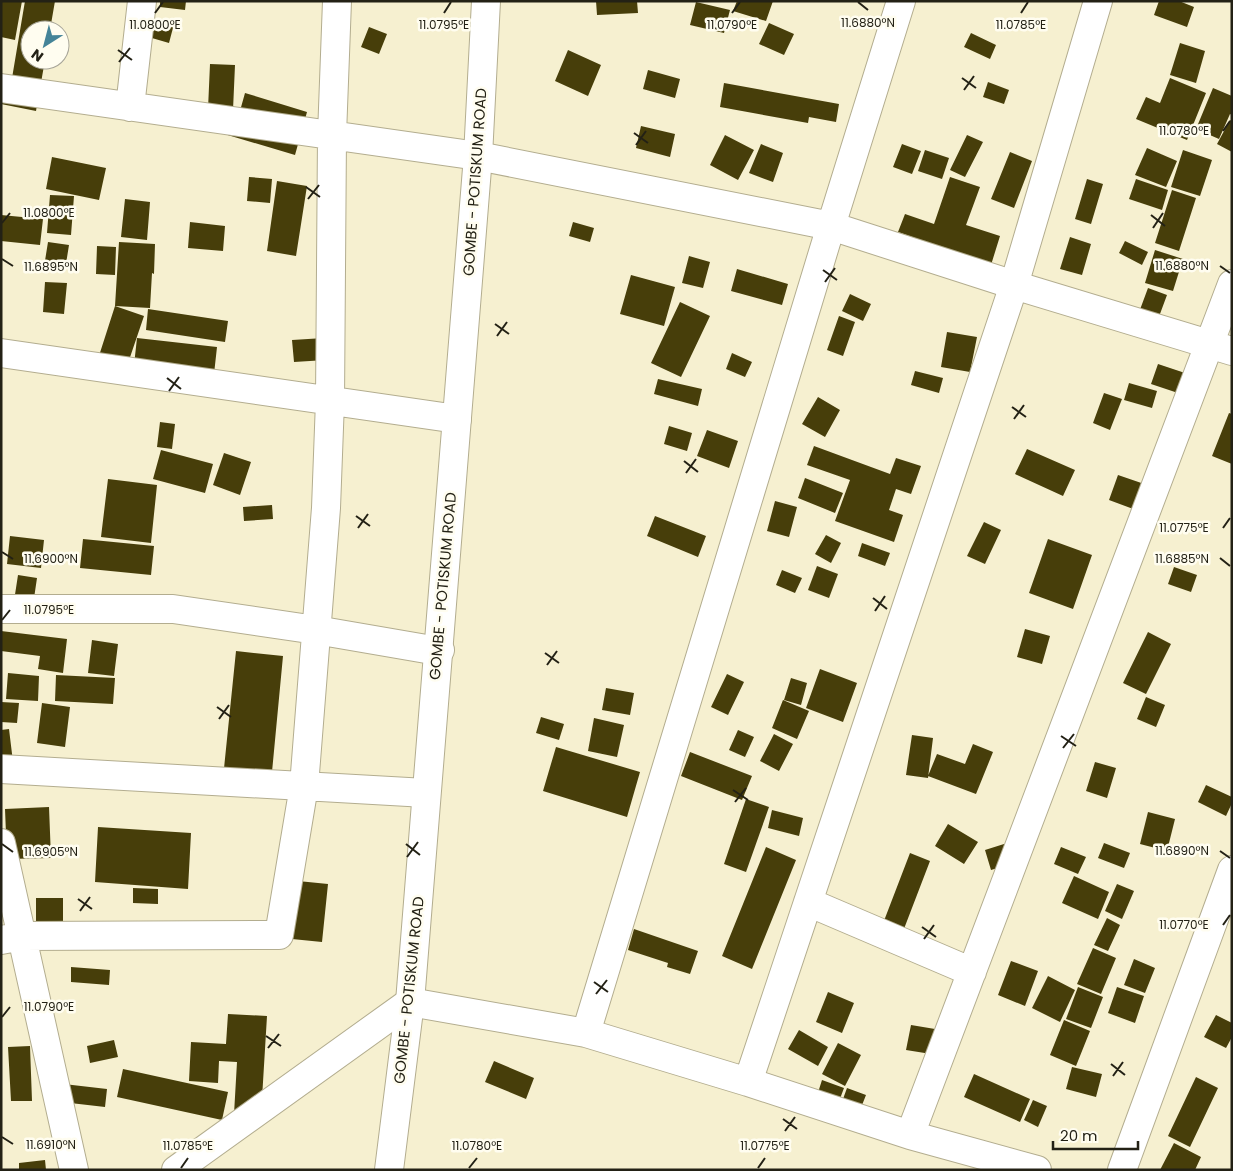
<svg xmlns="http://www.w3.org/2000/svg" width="1233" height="1171" viewBox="0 0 1233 1171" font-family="Poppins,sans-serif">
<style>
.building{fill:#473e0a}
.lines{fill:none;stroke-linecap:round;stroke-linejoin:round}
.minor-casing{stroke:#b3ad8f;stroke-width:30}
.major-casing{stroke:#b3ad8f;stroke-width:30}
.minor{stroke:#fff;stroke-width:28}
.major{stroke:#fff;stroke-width:28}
.ticks{fill:none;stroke:#232115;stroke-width:2}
.labels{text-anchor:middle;stroke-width:5;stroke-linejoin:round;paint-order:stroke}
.street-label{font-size:15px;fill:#232115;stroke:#fffdf0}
.ticks-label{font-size:12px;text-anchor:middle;fill:#232115;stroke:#fffdf0;stroke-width:5;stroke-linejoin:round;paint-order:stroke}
</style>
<rect width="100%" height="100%" fill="#f6f0d0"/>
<path class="building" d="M2 1H22L15 40 1 37Z
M25 1H55L50 30H30V60H45L36 111 1 104V82L11 84Z
M160 1H186L185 10 160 7Z
M596 1H637L638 13 597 15Z
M737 1H773L766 21 733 11Z
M1159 1H1179L1194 7 1187 27 1154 15Z
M696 2 730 10 724 33 690 25Z
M150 17 174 24 169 43 145 36Z
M769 23 794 34 784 55 759 44Z
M369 27 387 34 379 54 361 47Z
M971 33 996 45 990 59 964 47Z
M1180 43 1205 51 1196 83 1170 75Z
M568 50 601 65 588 96 555 81Z
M210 64 235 65 233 110 208 109Z
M648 70 680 79 675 98 643 89Z
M1170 78 1206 93 1187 140 1136 119 1146 97 1160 103Z
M988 82 1009 90 1004 104 983 97Z
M724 83 839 104 836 122 809 117 808 123 720 107Z
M1213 88 1232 96V115L1230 114 1219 139 1196 129Z
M245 93 307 112 295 155 211 130 238 118Z
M1230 120 1232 121V152L1217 144Z
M641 126 675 134 670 157 636 148Z
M725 135 754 150 738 180 710 165Z
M967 135 983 142 965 177 950 170Z
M761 144 783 153 773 182 749 173Z
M902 144 921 151 912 174 893 167Z
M1147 148 1177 161 1166 187 1135 175Z
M925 150 949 158 942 179 918 171Z
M1183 150 1212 160 1200 196 1171 187Z
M1010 152 1032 161 1014 208 991 199Z
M52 157 106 168 99 200 46 189Z
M249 177 272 179 270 203 247 201Z
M950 177 980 187 966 225 1000 236 991 265 898 232 905 214 934 224Z
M1087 179 1103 184 1091 224 1075 219Z
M1136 179 1168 190 1162 210 1129 199Z
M277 181 307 186 296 256 267 251Z
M1172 190 1196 198 1179 251 1155 243Z
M50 195 74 196 71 235 47 233Z
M125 199 150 202 147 240 121 237Z
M1 215 43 219 40 245 1 241Z
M190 222 225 226 223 251 188 248Z
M573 222 594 228 590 242 569 236Z
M1070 237 1091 244 1082 275 1060 269Z
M1125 241 1148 252 1142 265 1119 253Z
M48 242 69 245 65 270 44 267Z
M119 242 155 244 154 274 152 273 150 308 115 306Z
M97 246 116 247 115 275 96 274Z
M1155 250 1183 259 1173 291 1145 283Z
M689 256 710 262 703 288 682 283Z
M737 269 788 284 782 305 731 291Z
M631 275 675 287 664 326 620 314Z
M45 282 67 283 64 314 43 312Z
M1148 288 1167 295 1157 322 1138 315Z
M850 294 871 304 863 321 842 311Z
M680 302 710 316 681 377 651 363Z
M115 306 144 316 125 372 97 362Z
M148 309 228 321 225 342 146 330Z
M839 316 855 322 843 356 827 350Z
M947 332 977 337 970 372 941 367Z
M137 338 217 347 213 383 133 374Z
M324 338 326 360 294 362 292 340Z
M732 353 752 362 745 377 726 369Z
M1158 364 1197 377 1190 397 1151 384Z
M915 371 943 378 939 393 911 385Z
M658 379 702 389 698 406 654 394Z
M1129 383 1157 391 1152 408 1124 400Z
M1104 393 1122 399 1110 430 1093 423Z
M818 397 840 410 825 437 802 424Z
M1229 413 1232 414V464L1212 456Z
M160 422 175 424 172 449 157 447Z
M669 426 692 433 687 451 664 444Z
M707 430 738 441 729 468 697 456Z
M814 446 890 474 896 458 921 466 911 494 896 489 889 510 903 515 894 542 835 521 850 480 807 465Z
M1027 449 1075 470 1063 496 1015 474Z
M161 450 213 464 205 493 153 479Z
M224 453 251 462 240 495 213 485Z
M1118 475 1153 487 1144 513 1109 500Z
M805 478 843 493 835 513 798 498Z
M108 479 157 485 151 543 101 537Z
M775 501 797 507 789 537 767 531Z
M272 505 273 519 244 521 243 507Z
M655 516 706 536 698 557 647 536Z
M984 522 1001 530 985 564 967 556Z
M826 535 841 543 831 563 815 554Z
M10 536 44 540 41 568 7 564Z
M83 539 154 546 151 575 80 568Z
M1048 539 1092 555 1073 609 1029 593Z
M862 543 890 553 885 566 858 556Z
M817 566 838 574 829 598 808 590Z
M1174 567 1197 575 1191 592 1168 584Z
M782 570 802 578 795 593 776 585Z
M18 575 37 578 33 605 14 601Z
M1025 629 1050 636 1042 664 1017 657Z
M1 631 67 639 63 673 38 669 40 656 1 651Z
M1148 632 1171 644 1146 694 1123 683Z
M92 640 118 644 114 676 88 673Z
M236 651 283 656 270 793 222 788Z
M820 669 857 683 843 722 806 708Z
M8 673 39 676 38 701 6 699Z
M727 674 744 682 728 715 711 707Z
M56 675 115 678 113 704 55 701Z
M791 678 807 683 801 705 784 700Z
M606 688 634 693 630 715 602 710Z
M1146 697 1165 705 1156 727 1137 719Z
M783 700 809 711 797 739 772 728Z
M1 702 19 703 17 723 1 722Z
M42 703 70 707 65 747 37 743Z
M541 717 564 724 559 740 536 733Z
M594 718 624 725 617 757 588 751Z
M9 729 13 762 1 763V730Z
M738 730 754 737 745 757 729 750Z
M774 734 793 744 779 771 760 761Z
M912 735 933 738 928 778 906 775Z
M973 744 993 752 976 794 928 776 937 754 965 764Z
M556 747 640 772 627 817 543 791Z
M690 752 752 776 742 800 681 776Z
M1095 762 1116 768 1107 798 1086 791Z
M1206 785 1232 797V803L1226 816 1198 802Z
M746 799 769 807 746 872 724 864Z
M49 807 51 858 7 859 5 809Z
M772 810 803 818 799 836 768 828Z
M1148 812 1175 819 1167 851 1140 844Z
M948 824 978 842 964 864 935 846Z
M98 827 191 833 188 889 95 882Z
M1104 843 1130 853 1124 868 1098 858Z
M1004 844 1011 864 991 870 985 850Z
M766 847 796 860 752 969 722 956Z
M1061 847 1086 857 1078 874 1054 864Z
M910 853 930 861 902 934 882 926Z
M1074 876 1109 892 1098 919 1062 903Z
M288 880 328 884 322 942 282 938Z
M1117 884 1134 891 1122 919 1105 911Z
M133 888 158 889V904L133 903Z
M36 898H63V927L36 926Z
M1107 918 1120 925 1108 951 1094 945Z
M634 929 698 951 690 974 667 967 668 963 628 950Z
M1093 948 1116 958 1101 994 1077 984Z
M1134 959 1155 968 1145 993 1124 985Z
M1011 961 1038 971 1025 1006 998 995Z
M71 967 110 970 109 985 71 982Z
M1048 976 1075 990 1060 1022 1032 1008Z
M1078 987 1103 997 1091 1028 1066 1019Z
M1117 987 1144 996 1135 1023 1108 1013Z
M828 992 854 1003 842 1033 816 1022Z
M228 1014 267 1016 261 1115 234 1114 237 1062 219 1061 218 1083 189 1081 191 1042 226 1044Z
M1216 1015 1232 1023V1037L1226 1048 1204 1037Z
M1064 1020 1090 1031 1076 1066 1050 1055Z
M911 1025 935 1029 931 1054 906 1050Z
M799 1030 828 1047 818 1066 788 1049Z
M114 1040 118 1057 90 1063 87 1046Z
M838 1043 861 1055 845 1086 822 1074Z
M30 1046 32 1101H11L8 1047Z
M494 1061 534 1078 526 1099 485 1082Z
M1072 1067 1102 1074 1096 1097 1066 1089Z
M123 1069 228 1092 222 1120 117 1097Z
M974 1074 1030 1099 1020 1122 964 1097Z
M1196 1077 1218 1088 1190 1147 1168 1136Z
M822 1080 844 1088 835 1112 814 1105Z
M55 1083 107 1089 105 1107 53 1101Z
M847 1088 866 1095 853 1128 835 1121Z
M1033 1100 1047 1106 1038 1127 1024 1120Z
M1174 1143 1201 1157 1195 1170H1160Z
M45 1160 46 1170H19V1163Z"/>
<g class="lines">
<defs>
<path id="minor" d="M1 88 478 156 831 226 1014 285 1232 351
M130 107 142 1
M1 353 457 419
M1 609H173L316 630 438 651 440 650
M1 769 426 793
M1 843 74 1170
M808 902 972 972
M1 940 22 936 279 935 304 786 326 508 330 401 332 135 337 1
M586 1033 831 226 901 1
M748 1082 1014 285 1098 1
M910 1135 1232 284
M176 1170 410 1002 586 1033 748 1082 910 1135 1037 1170
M1122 1170 1232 870"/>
<path id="major" d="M389 1170 410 1002 478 156 486 1"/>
</defs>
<use href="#minor" class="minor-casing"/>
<use href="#major" class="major-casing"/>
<use href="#minor" class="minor"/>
<use href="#major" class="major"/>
</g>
<path class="ticks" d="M858 2 868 10M155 13 163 2M444 13 451 2M732 13 740 2M1021 13 1028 2M118 50 132 60M119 62 130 48M962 78 976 88M964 90 974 76M1223 131 1230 121M634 133 648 143M636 145 646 131M306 187 320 197M308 199 319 185M1151 215 1165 226M2 223 10 213M1153 228 1163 213M2 259 13 266M1220 266 1230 273M823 270 837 280M825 282 835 268M495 324 509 334M497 336 507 322M167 378 181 389M169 391 179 377M1012 407 1026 417M1014 419 1024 405M684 461 698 472M686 473 696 459M356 516 370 526M358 528 368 514M1223 528 1230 518M2 552 13 559M1220 558 1230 566M873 598 887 609M875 611 885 596M2 620 10 610M545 653 559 663M547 665 557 651M217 707 231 717M219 719 229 705M1061 736 1076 746M1063 748 1074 734M733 790 748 800M735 802 746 788M2 844 13 852M406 844 420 855M1220 851 1230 858M407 857 418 842M78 899 92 909M80 911 90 897M1223 925 1230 915M922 927 936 937M924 939 934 925M594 982 608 992M596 994 607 980M2 1017 10 1007M266 1036 281 1046M268 1048 279 1034M1111 1064 1125 1075M1113 1076 1123 1062M783 1119 797 1129M785 1131 795 1117M2 1137 13 1144M181 1168 188 1158M469 1168 477 1158M758 1168 765 1158"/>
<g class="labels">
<g class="street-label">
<text transform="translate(475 182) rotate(-86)" y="5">GOMBE - POTISKUM ROAD</text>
<text transform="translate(443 586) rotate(-85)" y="5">GOMBE - POTISKUM ROAD</text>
<text transform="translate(409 990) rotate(-84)" y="5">GOMBE - POTISKUM ROAD</text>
</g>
</g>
<g class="ticks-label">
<text x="868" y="27">11.6880°N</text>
<text x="155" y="29">11.0800°E</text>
<text x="1021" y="29">11.0785°E</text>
<text x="444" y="29">11.0795°E</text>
<text x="732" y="29">11.0790°E</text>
<text x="1184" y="135">11.0780°E</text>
<text x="49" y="217">11.0800°E</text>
<text x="1182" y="270">11.6880°N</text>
<text x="51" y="271">11.6895°N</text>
<text x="1184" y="532">11.0775°E</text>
<text x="1182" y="563">11.6885°N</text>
<text x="51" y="563">11.6900°N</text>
<text x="49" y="614">11.0795°E</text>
<text x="1182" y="855">11.6890°N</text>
<text x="51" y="856">11.6905°N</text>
<text x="1184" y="929">11.0770°E</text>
<text x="49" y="1011">11.0790°E</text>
<text x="51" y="1149">11.6910°N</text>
<text x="188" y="1150">11.0785°E</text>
<text x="477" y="1150">11.0780°E</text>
<text x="765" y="1150">11.0775°E</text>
</g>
<rect width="1233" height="1171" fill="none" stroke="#232115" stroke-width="5"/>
<g transform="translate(45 45) rotate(216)"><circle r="24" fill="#fffdf0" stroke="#a7a598"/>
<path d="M0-4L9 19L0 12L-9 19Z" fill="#458498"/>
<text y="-8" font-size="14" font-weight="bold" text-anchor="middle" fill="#232115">N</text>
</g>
<path d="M1053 1141v8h85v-8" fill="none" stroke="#232115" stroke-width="2.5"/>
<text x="1060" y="1141" font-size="15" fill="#232115" stroke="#fffdf0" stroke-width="4" paint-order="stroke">20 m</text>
</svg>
